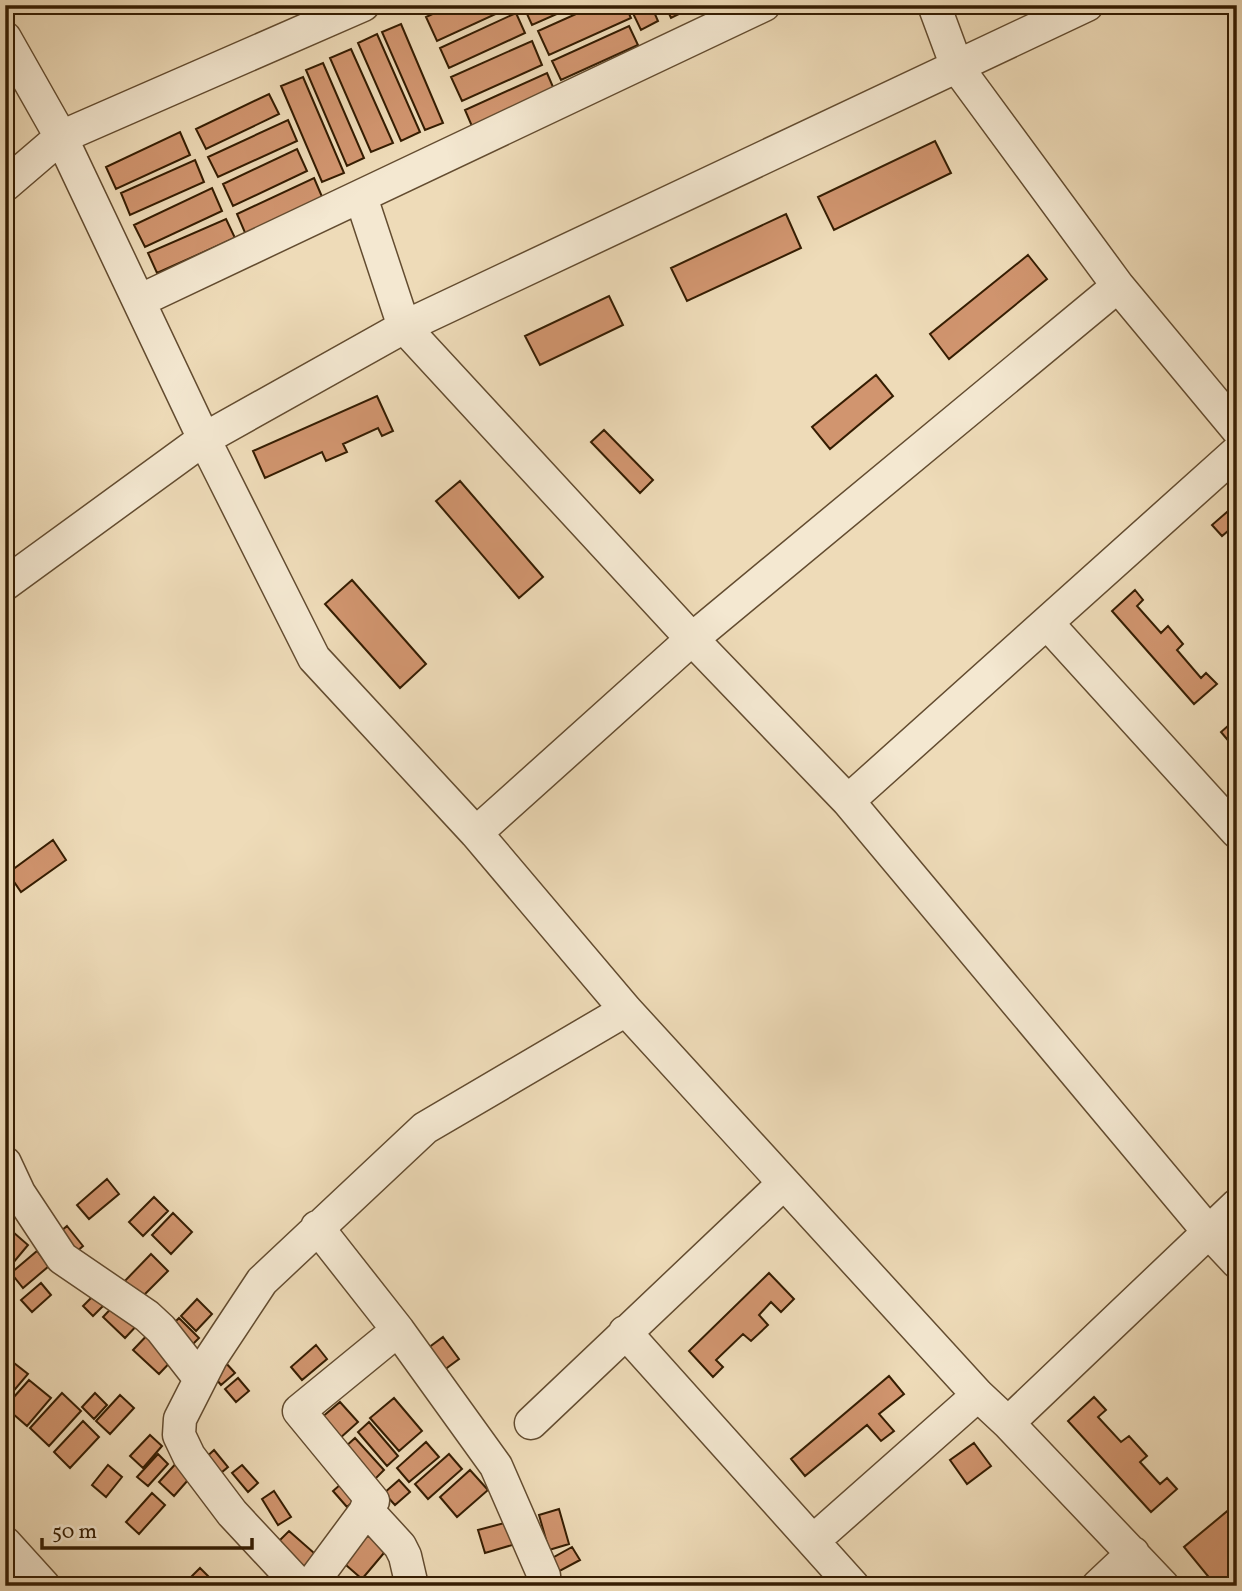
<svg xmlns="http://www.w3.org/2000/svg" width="1242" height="1591" viewBox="0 0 1242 1591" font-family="Vollkorn,serif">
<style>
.building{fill:#d1956f;stroke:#351d02;stroke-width:2}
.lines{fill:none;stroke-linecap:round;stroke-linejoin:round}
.minor-casing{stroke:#634c30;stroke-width:35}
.minor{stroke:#f4e8d1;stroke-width:32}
</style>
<rect width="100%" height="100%" fill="#eedbb8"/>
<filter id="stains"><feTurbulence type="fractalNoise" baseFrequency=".00286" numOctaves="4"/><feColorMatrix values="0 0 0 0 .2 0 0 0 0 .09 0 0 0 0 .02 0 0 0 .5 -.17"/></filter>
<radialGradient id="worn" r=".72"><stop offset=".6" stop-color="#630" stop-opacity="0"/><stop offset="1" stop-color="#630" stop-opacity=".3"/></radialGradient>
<path class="building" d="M452 5H515L437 41 426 17Z
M523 5H577L532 25Z
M596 5H625L631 18 549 55 538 31Z
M629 5H651L658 21 641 30Z
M665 5H689L691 8 671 18Z
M516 13 525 33 449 68 440 48Z
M401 24 443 123 425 130 382 32Z
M629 26 638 45 561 80 552 61Z
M377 34 420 132 401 141 358 43Z
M532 41 542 65 462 101 451 77Z
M351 49 393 143 371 152 330 58Z
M323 63 364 158 347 166 306 70Z
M547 73 556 94 474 131 465 110Z
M303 77 344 173 322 182 281 86Z
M269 94 279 114 206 149 196 129Z
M288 120 297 141 218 177 208 157Z
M180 132 190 155 116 189 106 167Z
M935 141 951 173 834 230 818 197Z
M297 149 307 171 233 206 223 184Z
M195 160 204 182 130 215 121 193Z
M314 178 323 199 246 235 237 214Z
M212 188 222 211 145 247 134 225Z
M786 214 801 248 687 301 671 268Z
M226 219 235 238 157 273 148 253Z
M1028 255 1047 279 949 359 930 334Z
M609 296 623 325 540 365 525 336Z
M876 375 893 396 830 449 812 427Z
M377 396 393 431 382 436 378 428 343 444 347 452 326 461 322 452 265 478 253 451Z
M604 430 653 480 640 493 591 442Z
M460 481 543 577 519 598 436 501Z
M1235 505 1237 507V542L1228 531 1222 536 1212 525Z
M352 580 426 664 400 688 325 604Z
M1135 590 1143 600 1137 606 1161 633 1168 626 1183 644 1177 650 1201 678 1206 673 1217 684 1194 704 1112 611Z
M1237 718V751L1221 732Z
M53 840 66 860 21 892 8 873Z
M107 1179 119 1194 89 1219 77 1205Z
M154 1197 168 1211 143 1236 129 1222Z
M173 1213 192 1232 171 1254 152 1235Z
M67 1226 83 1246 69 1258 53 1238Z
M13 1232 28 1245 8 1269 5 1267V1242Z
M37 1251 49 1266 23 1288 11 1273Z
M151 1254 168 1271 137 1302 120 1286Z
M769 1273 794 1299 781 1312 771 1302 759 1315 768 1325 751 1341 743 1334 716 1360 723 1367 713 1377 689 1351Z
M41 1283 51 1295 32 1312 21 1300Z
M102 1287 112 1297 93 1316 83 1306Z
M120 1299 141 1321 125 1338 103 1317Z
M197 1299 212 1314 196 1331 181 1316Z
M179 1318 199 1338 186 1351 166 1331Z
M153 1329 179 1353 159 1374 133 1350Z
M443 1337 459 1359 440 1373 424 1351Z
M316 1345 327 1359 302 1380 291 1367Z
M5 1356 28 1374 5 1401Z
M225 1362 235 1373 221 1385 212 1374Z
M889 1376 904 1394 879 1414 894 1431 881 1441 867 1425 805 1476 791 1459Z
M238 1378 249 1391 236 1402 225 1389Z
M29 1380 51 1398 27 1426 5 1407Z
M62 1393 81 1411 49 1446 30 1428Z
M95 1393 107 1405 94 1419 82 1407Z
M120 1395 134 1408 110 1434 96 1421Z
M1094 1397 1106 1410 1098 1417 1121 1442 1129 1436 1147 1456 1140 1462 1160 1484 1167 1478 1177 1489 1151 1512 1068 1421Z
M394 1398 422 1431 399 1451 370 1418Z
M340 1402 358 1422 339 1439 321 1418Z
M83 1421 99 1437 70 1468 54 1452Z
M369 1422 398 1456 387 1466 358 1432Z
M150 1435 162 1446 143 1468 130 1456Z
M355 1438 384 1470 373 1481 344 1448Z
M426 1442 439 1457 409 1482 397 1468Z
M974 1443 991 1466 967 1484 950 1460Z
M214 1450 228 1467 216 1477 202 1461Z
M158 1454 168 1464 148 1486 137 1477Z
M449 1454 462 1469 428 1499 415 1484Z
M180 1459 195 1472 174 1496 159 1482Z
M108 1465 122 1477 106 1497 92 1485Z
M242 1465 258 1483 248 1492 232 1473Z
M470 1470 488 1490 457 1517 440 1497Z
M349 1477 363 1493 347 1507 333 1491Z
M399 1480 410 1492 395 1505 384 1493Z
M274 1491 291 1517 278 1525 262 1499Z
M152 1493 165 1505 139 1534 126 1522Z
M1237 1503V1586H1216L1184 1547Z
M559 1509 569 1544 549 1550 539 1515Z
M512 1521 519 1543 485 1553 478 1530Z
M365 1527 389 1547 362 1579 339 1559Z
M289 1531 322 1560 309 1574 276 1544Z
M572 1547 580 1560 554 1574 547 1561Z
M200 1568 218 1586H182Z"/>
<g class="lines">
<defs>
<path id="minor" d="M934 5 957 67 1118 286 1237 429
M5 38 61 137 204 439 314 658 476 833 626 1010 978 1395 1008 1423 1163 1586
M5 185 61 137 363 5
M361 197 404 327 692 639 848 801 1208 1231 1237 1262
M139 301 764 5
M5 584 204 439 404 327 1087 5
M1047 623 1237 832
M848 801 1237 452
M476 833 692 639 1118 286
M5 1163 19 1193 62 1258 147 1316 161 1329 200 1379
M317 1227 398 1330 496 1466 544 1576 545 1586
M625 1332 853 1586
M531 1423 784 1183
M1008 1423 1237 1205
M366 1509 400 1546 405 1556 412 1586
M813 1541 978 1395
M5 1543 44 1586
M300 1586 232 1513 189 1456 179 1435 180 1419 211 1358 262 1281 425 1128 626 1010
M310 1586 373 1501 299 1411 398 1330
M1098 1586 1133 1553"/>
</defs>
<use href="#minor" class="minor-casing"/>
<use href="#minor" class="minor"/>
</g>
<rect width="1242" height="1591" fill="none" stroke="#eedbb8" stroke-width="28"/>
<rect x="7" y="7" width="1228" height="1577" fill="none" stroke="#351d02" stroke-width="3.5"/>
<rect x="14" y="14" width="1214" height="1563" fill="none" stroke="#351d02" stroke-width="2"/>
<path d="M42 1538v10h210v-10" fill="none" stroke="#351d02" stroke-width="3.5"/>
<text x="52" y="1538" font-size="21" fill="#351d02" stroke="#f4e8d1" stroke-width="5" paint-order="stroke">50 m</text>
<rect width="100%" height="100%" filter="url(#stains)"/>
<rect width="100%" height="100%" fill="url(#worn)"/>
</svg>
